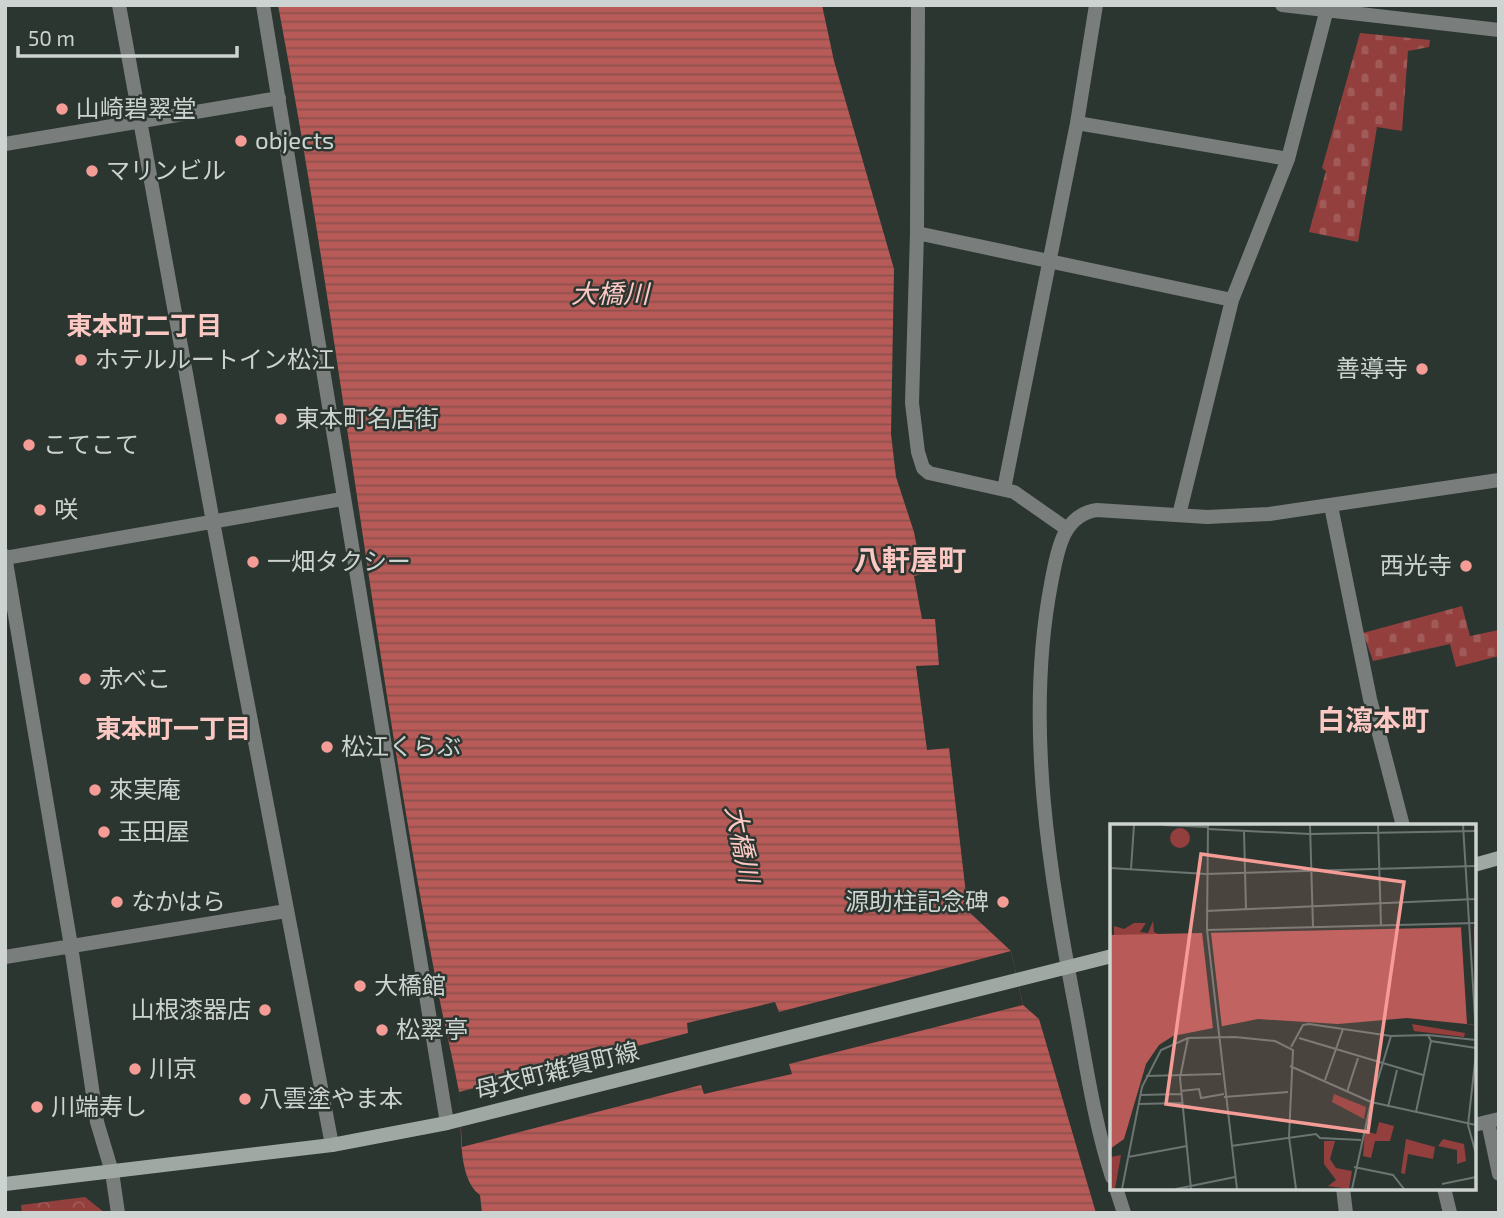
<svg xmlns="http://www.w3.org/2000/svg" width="1504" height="1218" viewBox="0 0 1504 1218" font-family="'Exo 2','Noto Sans JP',sans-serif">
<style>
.cemetery{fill:url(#cemetery-stones)}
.park{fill:url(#park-crowns)}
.water{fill:url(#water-rules)}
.pier{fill:#2c3631}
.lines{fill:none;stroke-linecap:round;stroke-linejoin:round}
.minor{stroke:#797e7c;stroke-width:14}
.tertiary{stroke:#797e7c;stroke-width:14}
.secondary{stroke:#a0a8a4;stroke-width:14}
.poi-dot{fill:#f59c96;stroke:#2c3631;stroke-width:2.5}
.labels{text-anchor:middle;stroke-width:5;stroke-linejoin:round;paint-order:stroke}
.poi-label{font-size:24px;fill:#cdd3d0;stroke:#2c3631;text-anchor:start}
.street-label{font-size:24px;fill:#cdd3d0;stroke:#2c3631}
.water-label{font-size:26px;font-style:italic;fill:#fec9c5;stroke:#2c3631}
.neighbourhood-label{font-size:26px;font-weight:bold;fill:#fcc8c3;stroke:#2c3631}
.quarter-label{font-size:28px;font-weight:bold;fill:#fcc8c3;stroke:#2c3631}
.inset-road{fill:none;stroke:#6c7571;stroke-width:2}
.view{fill:#f59c96;fill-opacity:0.15;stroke:#f59c96;stroke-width:3.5}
.inset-edge{fill:none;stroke:#cdd3d0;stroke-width:3.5}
</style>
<defs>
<pattern id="cemetery-stones" width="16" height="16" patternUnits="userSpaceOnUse" patternTransform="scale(1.75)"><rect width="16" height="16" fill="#923f3d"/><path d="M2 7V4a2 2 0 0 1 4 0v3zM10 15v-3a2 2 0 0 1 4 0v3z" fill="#a05a58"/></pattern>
<pattern id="park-crowns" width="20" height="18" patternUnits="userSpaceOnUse" patternTransform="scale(1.75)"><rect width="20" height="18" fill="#923f3d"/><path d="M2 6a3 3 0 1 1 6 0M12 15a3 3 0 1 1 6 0" fill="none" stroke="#a05a58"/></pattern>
<pattern id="water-rules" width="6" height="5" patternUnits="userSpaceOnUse" patternTransform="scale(1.75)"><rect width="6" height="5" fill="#b85a57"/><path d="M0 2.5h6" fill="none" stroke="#8d514e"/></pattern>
</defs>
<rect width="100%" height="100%" fill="#2c3631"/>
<path class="cemetery" d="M1360 33 1430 40 1429 47 1408 51 1402 131 1377 127 1358 242 1309 232 1326 171 1322 168Z
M1462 606 1470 636 1499 630V656L1456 667 1450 644 1373 661 1363 633Z"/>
<path class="park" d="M85 1197 105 1213H22L21 1205Z"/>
<path class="water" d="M278 5H822L834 61 894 269 891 434 896 477 914 532 922 574 914 576 922 619H935L939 665 916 666 927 750 949 748 968 911 1011 951 1023 1005 1039 1019 1096 1213H482L480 1195C455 1177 463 1120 459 1092 453 1058 444 1024 438 991 374 664 340 332 278 5Z"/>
<path class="pier" d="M1011 951 1023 1005 789 1064 792 1074 704 1094 701 1085 462 1147 459 1092 688 1033 687 1023 775 1002 779 1012Z"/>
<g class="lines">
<path class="minor" d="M119 5 213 522 332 1145
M263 5 447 1123
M918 5 917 233 912 403 918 452 923 468 929 473 1014 492 1067 529
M1282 5 1499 30
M1077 123 1288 159
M5 144 279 98
M917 233 1232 300
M1004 489 1077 123 1096 5
M1331 506 1370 699 1403 826
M1179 515 1232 300 1288 159 1328 5
M5 556 71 946 97 1122 112 1172 118 1213
M5 558 342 499
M5 957 286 911
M1488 1122 1499 1174
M1474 1125 1499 1119
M1343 1188 1346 1213
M1444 1188 1450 1213"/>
<path class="tertiary" d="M1112 1177C1095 1125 1087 1070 1077 1016 1050 876 1024 726 1051 584 1057 554 1061 515 1097 510L1207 517 1269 514 1499 480
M1116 1188 1124 1213"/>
<path class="secondary" d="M1474 865 1499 858
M5 1184 332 1145 447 1123 1112 956"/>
</g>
<g class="poi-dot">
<circle cx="62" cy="109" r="7"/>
<circle cx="241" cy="141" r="7"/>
<circle cx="92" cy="171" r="7"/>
<circle cx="81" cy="360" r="7"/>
<circle cx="1422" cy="369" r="7"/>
<circle cx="281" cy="419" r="7"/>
<circle cx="29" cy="445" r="7"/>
<circle cx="40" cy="510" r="7"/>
<circle cx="253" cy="562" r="7"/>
<circle cx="1466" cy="566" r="7"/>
<circle cx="85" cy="679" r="7"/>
<circle cx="327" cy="747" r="7"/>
<circle cx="95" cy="790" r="7"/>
<circle cx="104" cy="832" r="7"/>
<circle cx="117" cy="902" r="7"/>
<circle cx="1003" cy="902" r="7"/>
<circle cx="360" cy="986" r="7"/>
<circle cx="265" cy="1010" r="7"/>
<circle cx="382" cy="1030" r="7"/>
<circle cx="135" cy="1069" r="7"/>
<circle cx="245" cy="1099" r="7"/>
<circle cx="37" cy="1107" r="7"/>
</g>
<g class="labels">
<g class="poi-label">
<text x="76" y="117">山崎碧翠堂</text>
<text x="255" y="149">objects</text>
<text x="106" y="179">マリンビル</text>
<text x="95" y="368">ホテルルートイン松江</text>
<text x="1408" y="377" text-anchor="end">善導寺</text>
<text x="295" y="427">東本町名店街</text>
<text x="43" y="453">こてこて</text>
<text x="54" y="518">咲</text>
<text x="267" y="570">一畑タクシー</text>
<text x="1452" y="574" text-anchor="end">西光寺</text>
<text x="99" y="687">赤べこ</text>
<text x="341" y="755">松江くらぶ</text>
<text x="109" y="798">來実庵</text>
<text x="118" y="840">玉田屋</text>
<text x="131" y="910">なかはら</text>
<text x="989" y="910" text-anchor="end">源助柱記念碑</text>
<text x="374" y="994">大橋館</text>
<text x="251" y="1018" text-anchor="end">山根漆器店</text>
<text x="396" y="1038">松翠亭</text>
<text x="149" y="1077">川京</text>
<text x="259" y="1107">八雲塗やま本</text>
<text x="51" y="1115">川端寿し</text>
</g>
<g class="street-label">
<text transform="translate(557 1071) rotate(-14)" y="8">母衣町雑賀町線</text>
</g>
<g class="water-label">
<text x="610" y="303">大橋川</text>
<text transform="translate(742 844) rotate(79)" y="9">大橋川</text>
</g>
<g class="neighbourhood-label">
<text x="144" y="335">東本町二丁目</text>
<text x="173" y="738">東本町一丁目</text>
</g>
<g class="quarter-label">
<text x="910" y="570">八軒屋町</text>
<text x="1373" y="730">白瀉本町</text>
</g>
</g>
<g transform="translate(1110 824)">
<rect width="366" height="366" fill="#2c3631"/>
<path d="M302 200 355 209 354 213 304 207Z" fill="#973d3b"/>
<path d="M224 270 256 283 254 295 222 278ZM269 298 284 302 280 317H265L261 334 253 332 255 307 266 310ZM296 315 325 323 323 335 298 330 295 350 291 349ZM333 315 354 320 356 337 347 340V326L328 322ZM214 317H225L220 335 226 344 242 347 239 365 218 362 226 356 214 340Z" fill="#923f3d"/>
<path d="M60 14a10 10 0 1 1 20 0a10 10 0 1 1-20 0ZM11 331 5 365H0V333Z" fill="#923f3d"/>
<path d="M43 97 44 108 50 111H4V102L14 105 24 99H36L30 108 38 109Z" fill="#923f3d"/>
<path d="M366 103V201L297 194 228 200 148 195 63 212 49 221 36 240 14 315 0 325V111Z" fill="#b85a57"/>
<path d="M351 103H364L366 201 357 200ZM92 108 101 109 112 204 103 205Z" fill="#2c3631"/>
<path class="inset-road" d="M54 1 97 3M98 1 97 106 127 365M200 1 203 103M268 1 271 102M353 1 366 210M97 5 200 10 366 7M134 8 136 85M0 44 96 50 366 42M21 45 24 1M96 87 366 75M97 106 366 99M318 211 366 216M78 214 70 254 81 365M189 214 313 251M181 223 193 201 199 200 281 212 318 211 321 217 366 224M366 229 358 301 366 330M180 242 261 278 366 301M36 252 111 250M215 256 233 205M71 267 89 265 91 274 114 270M237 268 248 234M30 271 72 270M114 273 178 268M28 280 73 279M278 283 287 246M306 288 321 217M121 322 206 310 210 314 251 316M18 333 77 322M244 343 283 351 294 365M332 360 366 353M12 365 32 263 51 226 78 214 125 213 165 217 183 226 179 313 186 365M66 365 125 353M242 365 261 278 281 212"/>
<path class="view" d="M91 30 294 58 258 308 56 280Z"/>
<rect width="366" height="366" class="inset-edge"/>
</g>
<rect width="1504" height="1218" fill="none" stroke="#cdd3d0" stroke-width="14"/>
<path d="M18 46v10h219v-10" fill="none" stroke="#cdd3d0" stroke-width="3.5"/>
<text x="28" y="46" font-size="21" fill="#cdd3d0" stroke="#2c3631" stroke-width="5" paint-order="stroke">50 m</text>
</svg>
